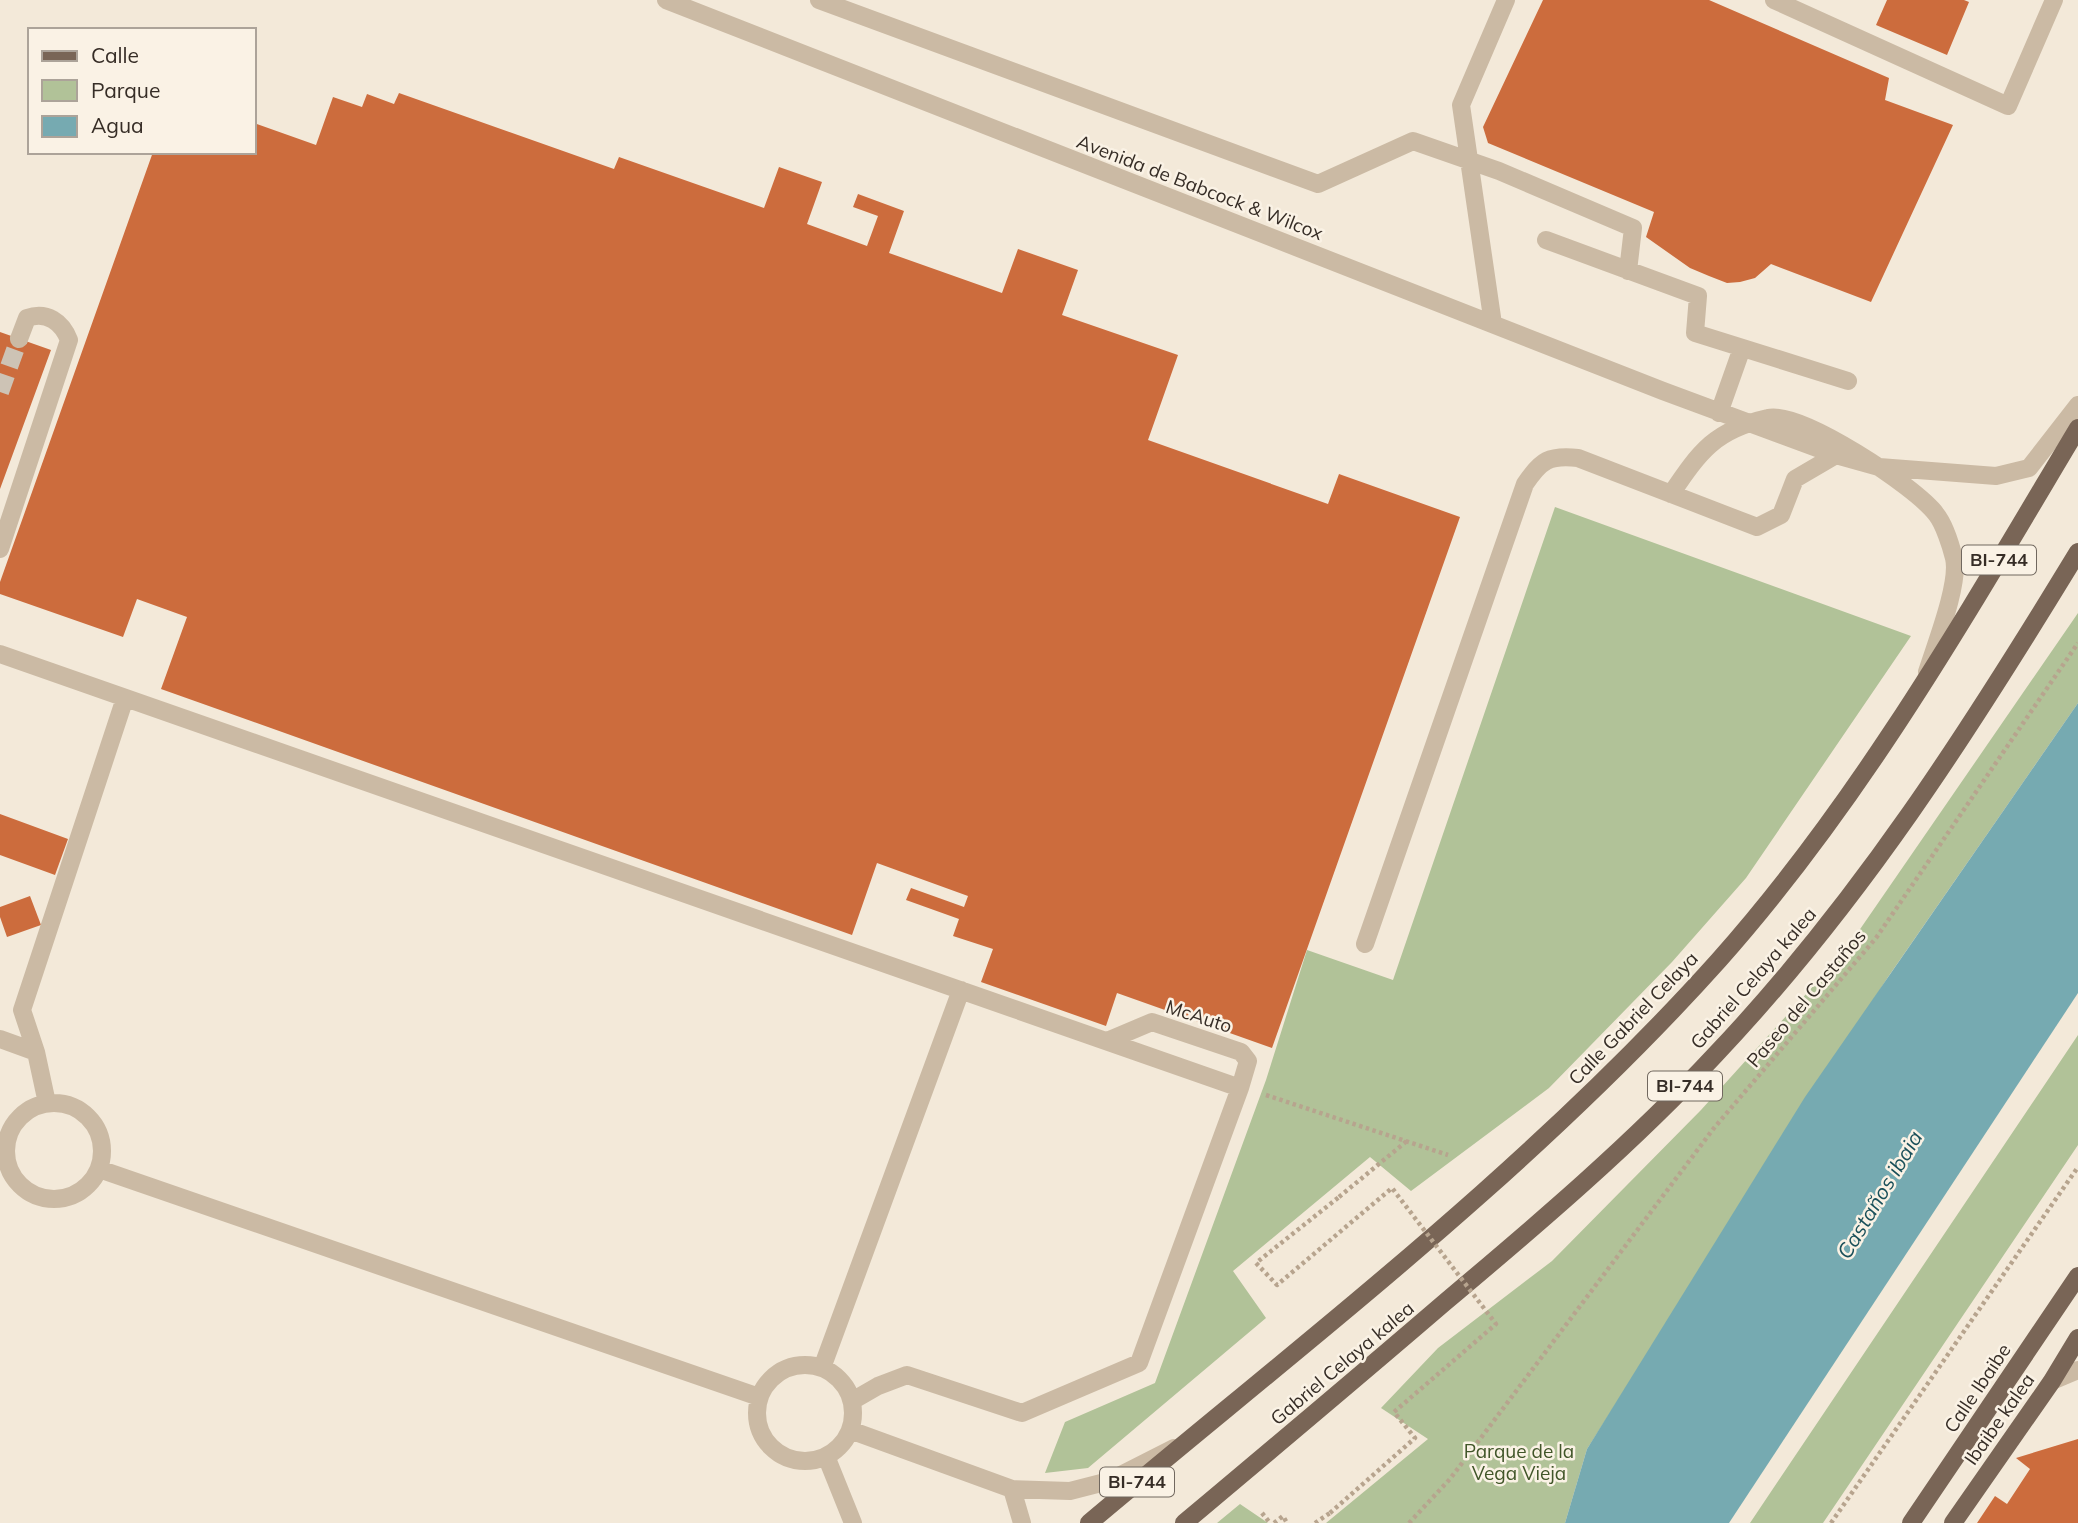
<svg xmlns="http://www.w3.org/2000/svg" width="2078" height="1523" viewBox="0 0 2078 1523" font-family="Mulish,sans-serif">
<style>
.green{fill:#b1c298}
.water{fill:#76aab1}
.building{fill:#cc6c3d}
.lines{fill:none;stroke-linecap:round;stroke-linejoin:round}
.minor-tunnel{stroke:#cdc3b5;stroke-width:18;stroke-dasharray:18 9;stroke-linecap:butt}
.path{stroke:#b7a48e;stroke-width:4.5;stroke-dasharray:3.5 3.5;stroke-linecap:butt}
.minor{stroke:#cbbaa4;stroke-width:18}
.major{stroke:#796556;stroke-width:18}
.path-bridge{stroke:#b7a48e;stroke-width:4.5;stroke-dasharray:3.5 3.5;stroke-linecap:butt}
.labels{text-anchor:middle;stroke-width:5;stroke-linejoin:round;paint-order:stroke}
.shield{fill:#faf2e5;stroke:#71685f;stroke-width:2}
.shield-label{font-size:18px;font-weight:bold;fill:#362d26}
.street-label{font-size:19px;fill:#362d26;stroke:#faf2e5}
.park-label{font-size:19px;fill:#415629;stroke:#faf2e5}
.water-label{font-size:21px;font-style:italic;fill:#1a505a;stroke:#faf2e5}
</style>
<rect width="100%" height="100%" fill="#f3e9d9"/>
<path class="green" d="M1555 507 1911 636 1746 878 1672 962 1549 1088 1411 1191 1370 1157 1233 1271 1266 1318 1088 1468 1045 1473 1065 1422 1155 1383 1266 1080 1307 950 1393 980Z
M2078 613V703L1888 977 1587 1449 1565 1523H1326L1428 1439 1381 1408 1438 1348 1552 1261 1701 1110 1845 951Z
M2078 1035V1145L1823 1523H1750Z
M1240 1504 1268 1523H1217Z"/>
<path class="water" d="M2078 703V993L1729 1523H1565L1587 1449 1805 1097Z"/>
<path class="building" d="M1543 0H1709L1889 78 1885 100 1953 125 1871 302 1771 264 1755 278 1740 282 1727 283 1709 276 1690 268 1646 237 1654 212 1488 143 1483 127Z
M1887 0H1964L1969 2 1947 55 1876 25Z
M399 93 614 169 619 157 764 208 779 167 822 182 807 224 867 246 878 216 853 207 858 194 904 211 889 253 1002 293 1018 249 1078 270 1062 315 1178 355 1148 440 1328 504 1339 474 1460 517 1272 1048 1117 993 1106 1026 981 982 993 949 953 936 959 919 906 900 911 888 964 907 968 896 877 863 852 935 161 689 187 617 137 599 123 637 0 594V582L153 152H254V123L316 145 333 97 362 107 367 94 394 104Z
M0 332 51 350 0 489Z
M0 814 68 839 55 875 0 855Z
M30 896 41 925 7 937 0 917V907Z
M2078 1439V1523H1977L1995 1496 2007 1504 2030 1469 2016 1458Z"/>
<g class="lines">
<path class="minor-tunnel" d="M0 392 19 339"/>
<path class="path" d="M1266 1095 1448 1155
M1339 1197 1408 1140
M1262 1513 1270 1523
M1274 1523 1283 1516 1287 1523
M1315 1523 1330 1513
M1409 1523 1450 1479 1714 1128 1876 938 2078 643
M1831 1523 2078 1167"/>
<path class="minor" d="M666 0 1663 391 1836 455 1879 467 1996 476 2029 468 2078 405
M819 0 1318 184 1413 141 1499 171 1633 228 1628 271
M1774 0 2008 106 2054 0
M1546 240 1698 296 1695 333 1848 381
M1493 324 1461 105 1506 0
M1719 413 1742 348
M1671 494C1700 451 1715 430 1768 418 1800 410 1916 487 1936 514 1944 524 1951 546 1954 558 1960 583 1935 646 1927 672
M0 549 69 340C62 322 47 311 27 318L19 339
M0 654 1240 1088 1139 1363 1022 1413 907 1375 878 1386 852 1401
M1365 944 1525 484C1541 460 1549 455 1578 458L1757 527 1781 515 1795 479 1836 455
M0 1039 36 1052
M1107 1041 1152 1022 1241 1052 1248 1061 1240 1088
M6 1151a48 48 0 1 1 96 0a48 48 0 1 1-96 0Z
M47 1103 36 1052 22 1010 125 698
M99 1169 759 1397
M757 1413a48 48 0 1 1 96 0a48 48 0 1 1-96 0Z
M822 1368 961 990
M2052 1381 2078 1370
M850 1430 1012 1489 1070 1491 1109 1481 1174 1448
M826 1456 853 1523
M1012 1489 1022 1523"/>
<path class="major" d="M1089 1523C1304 1342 1531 1170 1719 960 1862 799 1968 612 2078 428
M1184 1523C1271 1450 1358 1377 1444 1303 1538 1224 1632 1144 1715 1055 1860 902 1969 731 2078 552
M1911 1523 2078 1276
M1953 1523 2052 1381 2078 1338"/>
<path class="path-bridge" d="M1330 1513 1415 1438 1394 1412 1496 1324 1392 1188 1277 1285 1256 1263 1339 1197"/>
</g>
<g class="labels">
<g class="shield">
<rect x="1962" y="545.5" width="74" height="29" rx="5"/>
<rect x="1648" y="1071.5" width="74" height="29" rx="5"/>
<rect x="1100" y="1467.5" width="74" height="29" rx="5"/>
</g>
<g class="shield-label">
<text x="1999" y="566">BI-744</text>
<text x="1685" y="1092">BI-744</text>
<text x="1137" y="1488">BI-744</text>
</g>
<g class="street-label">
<text transform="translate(1200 187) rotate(21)" y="7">Avenida de Babcock &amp; Wilcox</text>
<text transform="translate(1753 978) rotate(-49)" y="7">Gabriel Celaya kalea</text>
<text transform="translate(1806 998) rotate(-50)" y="7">Paseo del Castaños</text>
<text transform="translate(1199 1016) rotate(18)" y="7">McAuto</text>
<text transform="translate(1633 1018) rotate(-46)" y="7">Calle Gabriel Celaya</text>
<text transform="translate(1342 1363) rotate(-40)" y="7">Gabriel Celaya kalea</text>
<text transform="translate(1977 1388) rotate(-56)" y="7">Calle Ibaibe</text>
<text transform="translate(1999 1419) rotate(-55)" y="7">Ibaibe kalea</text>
</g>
<g class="park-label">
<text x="1519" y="1458">Parque de la<tspan x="1519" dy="22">Vega Vieja</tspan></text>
</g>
<g class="water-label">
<text transform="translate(1880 1195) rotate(-59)" y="7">Castaños ibaia</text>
</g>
</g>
<rect x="28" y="28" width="228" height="126" fill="#faf2e5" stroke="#aca399" stroke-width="2"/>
<rect x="42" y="51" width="35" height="10" fill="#796556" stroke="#aca399" stroke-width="2"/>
<text x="91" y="63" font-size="21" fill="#362d26">Calle</text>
<rect x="42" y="80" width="35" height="21" fill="#b1c298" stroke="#aca399" stroke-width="2"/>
<text x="91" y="98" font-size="21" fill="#362d26">Parque</text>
<rect x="42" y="116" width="35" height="21" fill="#76aab1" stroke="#aca399" stroke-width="2"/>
<text x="91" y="133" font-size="21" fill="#362d26">Agua</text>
</svg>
